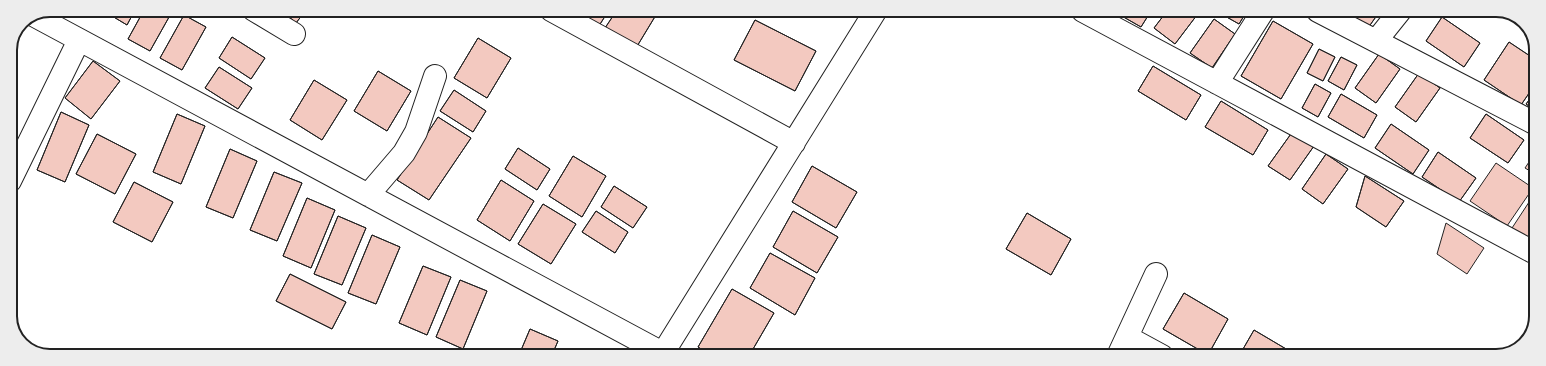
<svg xmlns="http://www.w3.org/2000/svg" width="1546" height="366" viewBox="0 0 1546 366" font-family="'Asap Condensed',sans-serif">
<style>
.building{fill:#f3c9c0;stroke:#222}
.lines{fill:none;stroke-linecap:round;stroke-linejoin:round}
.minor-casing{stroke:#222;stroke-width:24}
.minor{stroke:#fff;stroke-width:22}
.rim{fill:none;stroke:#222;stroke-width:2}
</style>
<rect width="100%" height="100%" fill="#fff"/>
<path class="building" d="M108 10H135L127 25 107 13Z
M108 10H135L127 25 107 13Z
M144 10H173L150 51 128 39Z
M144 10H173L150 51 128 39Z
M281 10H306L296 23Z
M281 10H306L296 23Z
M568 10H609L597 29Z
M568 10H609L597 29Z
M617 10H659L636 48 605 28Z
M617 10H659L636 48 605 28Z
M1113 11H1151L1141 27Z
M1113 11H1151L1141 27Z
M1167 11H1200L1175 44 1154 28Z
M1167 11H1200L1175 44 1154 28Z
M1216 11H1247L1239 24Z
M1216 11H1247L1239 24Z
M1348 11H1380L1368 28 1346 14Z
M1348 11H1380L1368 28 1346 14Z
M184 15 206 27 182 70 160 58Z
M184 15 206 27 182 70 160 58Z
M1442 17 1480 43 1464 67 1426 41Z
M1442 17 1480 43 1464 67 1426 41Z
M1214 19 1235 34 1212 68 1190 53Z
M1214 19 1235 34 1212 68 1190 53Z
M755 20 816 51 795 91 734 60Z
M755 20 816 51 795 91 734 60Z
M1273 21 1313 44 1281 99 1241 76Z
M1273 21 1313 44 1281 99 1241 76Z
M232 37 265 58 251 79 219 58Z
M232 37 265 58 251 79 219 58Z
M478 38 511 58 487 98 454 78Z
M478 38 511 58 487 98 454 78Z
M1509 42 1536 60V83L1521 105 1484 80Z
M1509 42 1536 60V83L1521 105 1484 80Z
M1319 49 1335 57 1323 81 1307 73Z
M1319 49 1335 57 1323 81 1307 73Z
M1379 54 1400 69 1376 103 1355 88Z
M1379 54 1400 69 1376 103 1355 88Z
M1341 57 1357 65 1344 90 1328 81Z
M1341 57 1357 65 1344 90 1328 81Z
M93 61 120 81 91 119 65 98Z
M93 61 120 81 91 119 65 98Z
M1153 66 1201 95 1186 120 1138 91Z
M1153 66 1201 95 1186 120 1138 91Z
M219 67 252 88 238 109 205 88Z
M219 67 252 88 238 109 205 88Z
M378 71 411 91 387 131 354 111Z
M378 71 411 91 387 131 354 111Z
M1419 73 1440 88 1416 122 1395 107Z
M1419 73 1440 88 1416 122 1395 107Z
M314 80 347 100 322 140 290 120Z
M314 80 347 100 322 140 290 120Z
M1315 84 1331 93 1318 117 1302 108Z
M1315 84 1331 93 1318 117 1302 108Z
M454 90 486 111 473 132 440 111Z
M454 90 486 111 473 132 440 111Z
M1536 91V111L1526 104Z
M1536 91V111L1526 104Z
M1341 94 1377 115 1364 138 1328 117Z
M1341 94 1377 115 1364 138 1328 117Z
M1221 101 1268 130 1253 155 1205 127Z
M1221 101 1268 130 1253 155 1205 127Z
M61 112 89 125 65 182 37 170Z
M61 112 89 125 65 182 37 170Z
M177 114 205 126 181 184 153 172Z
M177 114 205 126 181 184 153 172Z
M1486 114 1524 140 1508 163 1470 138Z
M1486 114 1524 140 1508 163 1470 138Z
M438 117 471 138 429 200 397 180Z
M438 117 471 138 429 200 397 180Z
M1391 124 1429 150 1413 174 1375 148Z
M1391 124 1429 150 1413 174 1375 148Z
M1293 131 1314 146 1290 180 1268 166Z
M1293 131 1314 146 1290 180 1268 166Z
M97 134 136 154 115 194 76 174Z
M97 134 136 154 115 194 76 174Z
M518 148 550 169 537 190 505 169Z
M518 148 550 169 537 190 505 169Z
M230 149 257 161 233 218 206 207Z
M230 149 257 161 233 218 206 207Z
M1438 152 1476 178 1459 202 1422 177Z
M1438 152 1476 178 1459 202 1422 177Z
M1535 153V174L1525 168Z
M1326 154 1348 169 1323 204 1302 189Z
M1326 154 1348 169 1323 204 1302 189Z
M573 156 606 176 582 217 549 196Z
M573 156 606 176 582 217 549 196Z
M1496 163 1533 188 1507 226 1470 201Z
M812 166 857 192 836 228 792 202Z
M812 166 857 192 836 228 792 202Z
M274 172 302 183 277 241 250 230Z
M274 172 302 183 277 241 250 230Z
M1365 176 1404 201 1386 227 1356 207Z
M1365 176 1404 201 1386 227 1356 207Z
M501 180 534 201 510 241 477 220Z
M501 180 534 201 510 241 477 220Z
M134 182 173 202 152 242 113 222Z
M134 182 173 202 152 242 113 222Z
M614 186 647 207 633 228 601 207Z
M614 186 647 207 633 228 601 207Z
M1535 193V243L1512 228Z
M307 198 335 210 311 268 283 256Z
M307 198 335 210 311 268 283 256Z
M543 204 576 224 551 264 518 244Z
M543 204 576 224 551 264 518 244Z
M596 211 628 232 615 253 582 232Z
M596 211 628 232 615 253 582 232Z
M793 211 838 237 817 273 773 247Z
M793 211 838 237 817 273 773 247Z
M1027 213 1071 239 1051 275 1006 249Z
M1027 213 1071 239 1051 275 1006 249Z
M338 216 366 228 342 285 314 274Z
M338 216 366 228 342 285 314 274Z
M1446 223 1484 248 1467 274 1437 254Z
M372 235 400 247 376 304 348 293Z
M372 235 400 247 376 304 348 293Z
M770 253 815 278 795 315 750 288Z
M770 253 815 278 795 315 750 288Z
M423 266 451 277 427 335 399 323Z
M423 266 451 277 427 335 399 323Z
M290 274 346 302 332 329 276 301Z
M290 274 346 302 332 329 276 301Z
M460 280 487 291 463 349 436 337Z
M460 280 487 291 463 349 436 337Z
M732 289 774 313 749 356H712L698 347Z
M732 289 774 313 749 356H712L698 347Z
M1184 293 1228 319 1208 355 1163 329Z
M1184 293 1228 319 1208 355 1163 329Z
M530 329 558 341 552 355H519Z
M530 329 558 341 552 355H519Z
M1254 330 1298 356H1239Z
M1254 330 1298 356H1239Z"/>
<g class="lines">
<defs>
<path id="minor" d="M254 10 294 34
M551 10 794 143
M1083 11 1535 253
M1318 11 1536 124
M35 16 668 356
M1376 41 1400 11
M1217 83 1263 11
M10 181 79 40
M368 195 404 153 416 132 435 76
M1127 337 1162 356
M663 353 876 10
M1118 356 1156 274"/>
</defs>
<use href="#minor" class="minor-casing"/>
<use href="#minor" class="minor"/>
</g>
<path d="M0 0H1546V366H0ZM50 17H1496A33 33 0 0 1 1529 50V316A33 33 0 0 1 1496 349H50A33 33 0 0 1 17 316V50A33 33 0 0 1 50 17Z" fill="#ededed" fill-rule="evenodd"/>
<path class="rim" d="M50 17H1496A33 33 0 0 1 1529 50V316A33 33 0 0 1 1496 349H50A33 33 0 0 1 17 316V50A33 33 0 0 1 50 17Z"/>
</svg>
